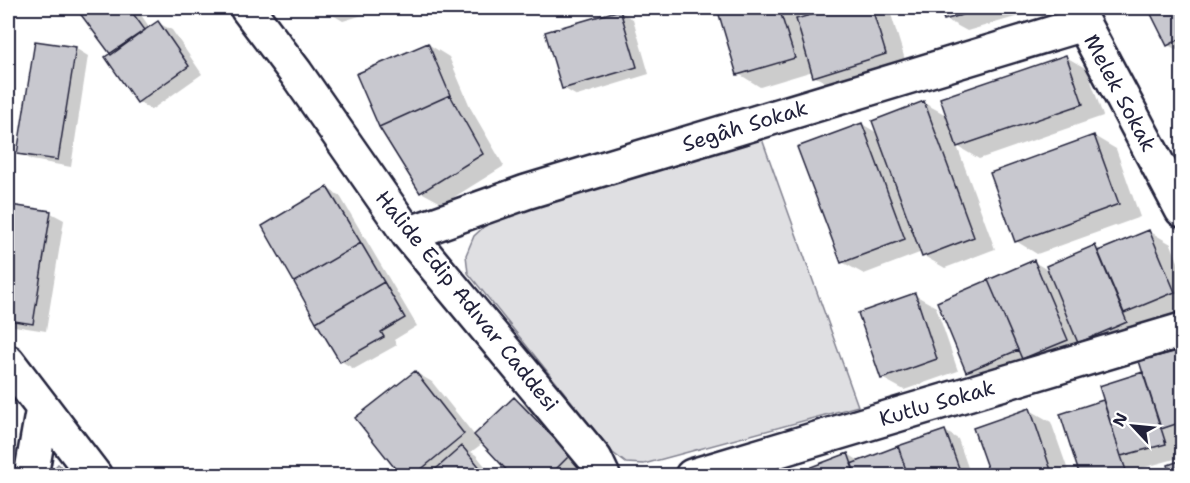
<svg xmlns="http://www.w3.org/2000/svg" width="1190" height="483" viewBox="0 0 1190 483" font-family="'Shantell Sans',sans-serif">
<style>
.green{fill:#dfdfe2;stroke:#80808e;stroke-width:1.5}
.shadow{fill:#0003}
.building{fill:#c8c8cf;stroke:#22223b;stroke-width:1.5}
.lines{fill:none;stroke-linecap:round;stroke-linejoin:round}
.street-casing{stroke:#22223b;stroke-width:38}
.street{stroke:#fff;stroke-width:33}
.labels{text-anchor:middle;stroke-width:4.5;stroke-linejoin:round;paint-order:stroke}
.street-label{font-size:21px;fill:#22223b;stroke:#fff}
</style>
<rect width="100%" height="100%" fill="#fff"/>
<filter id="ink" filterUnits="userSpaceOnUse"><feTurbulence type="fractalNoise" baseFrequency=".0167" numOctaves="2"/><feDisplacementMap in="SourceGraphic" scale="12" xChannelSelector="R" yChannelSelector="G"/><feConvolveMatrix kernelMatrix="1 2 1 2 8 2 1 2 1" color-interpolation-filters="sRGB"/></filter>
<g filter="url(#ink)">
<path class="green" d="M762 139 858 406 644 464 626 463 613 453 468 273 466 255 474 236 487 224 561 196Z
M58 464 70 475 47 476Z"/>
<path class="shadow" d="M78 8H145L139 12 150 28 158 23 172 30 202 74 151 110 138 102 113 55Z
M321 8H386L343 21Z
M719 8H796L800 20 840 8H884L890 11 907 66 836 88 814 76 813 71 760 87 739 74Z
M942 8H1035L1036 11 967 31 945 19Z
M1150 8H1182V53L1168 45Z
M620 12 633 19 649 74 577 96 563 88Z
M428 44 449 57 471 109 504 166 443 204 421 192Z
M75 48 88 56 71 167 32 160 19 153Z
M1066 57 1087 69 1103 116 979 159 957 146 995 249 945 268 924 256 922 252 864 274 842 262 862 124 879 134 924 103 948 116Z
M1094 136 1116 149 1140 217 1037 254 1016 241Z
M327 188 340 196 417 326 394 340 397 345 354 369 341 361Z
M11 207 51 213 64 220 46 331 8 325V232Z
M1149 231 1171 244 1182 272V310L989 383 968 371 939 303 1034 262 1049 271 1095 246 1102 251Z
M915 295 936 307 958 371 904 390 882 378Z
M1182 351V457L1142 468 1145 476H1081L1062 415 1105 401 1145 372 1141 362Z
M415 372 432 382 475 436 514 399 527 406 582 463 569 476H514L483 443 471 452 476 455 493 476H403Z
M1030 410 1051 422 1070 476H991Z
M945 431 958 439 971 476H815L848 454 861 462Z"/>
<path class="building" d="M76 8H129L145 30 111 55Z
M717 8H779L795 58 737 75Z
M835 8H872L886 54 813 77 796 19Z
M940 8H986L944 20Z
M1148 8H1182V38L1167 46Z
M620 10 637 67 562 89 545 32Z
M158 21 189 66 137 103 105 57Z
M35 41 76 47 58 160 17 154Z
M428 43 450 95 379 127 356 74Z
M1066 55 1083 104 957 147 940 98Z
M450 95 483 154 420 193 379 127Z
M924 101 974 237 922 257 872 121Z
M862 123 905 239 841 263 797 147Z
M1094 135 1119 204 1015 242 990 173Z
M327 187 361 243 294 282 262 226Z
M10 205 51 211 33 324 8 320V223Z
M1149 230 1175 292 1124 313 1098 251Z
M361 243 384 282 316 322 294 282Z
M1095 245 1127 322 1078 343 1046 266Z
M1034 260 1068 340 1022 359 988 280Z
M988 280 1018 350 966 372 937 302Z
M384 282 405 318 381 332 384 337 340 362 316 322Z
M915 293 937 359 881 379 858 313Z
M1182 350V422L1161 429 1139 361Z
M415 371 464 434 413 476H401L355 418Z
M1143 372 1166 444 1121 456 1099 386Z
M514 397 570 455 549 476H512L474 435Z
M1103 400 1121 456 1128 476H1080L1060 414Z
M1030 408 1053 476H990L973 428Z
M945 430 962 476H908L898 446Z
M462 446 487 476H428Z
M898 446 908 476H856L851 464Z
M848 453 856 476H814L811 467Z
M1182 460V476H1171L1168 465Z"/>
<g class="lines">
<defs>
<path id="street" d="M247 8 296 73 408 234 595 459 603 476
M1075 8 1182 210
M408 234 526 192 1083 24
M8 362 95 476
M31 476 43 408
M692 476 1182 330"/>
</defs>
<use href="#street" class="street-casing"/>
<use href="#street" class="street"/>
</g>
</g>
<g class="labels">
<g class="street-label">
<text transform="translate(1120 93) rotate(62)" y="7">Melek Sokak</text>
<text transform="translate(745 126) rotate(-17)" y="7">Segâh Sokak</text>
<text transform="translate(467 301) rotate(51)" y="7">Halide Edip Adıvar Caddesi</text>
<text transform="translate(937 403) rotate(-16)" y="7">Kutlu Sokak</text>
</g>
</g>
<rect width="1190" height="483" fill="none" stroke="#fff" stroke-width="30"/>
<rect x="15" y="15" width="1160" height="453" fill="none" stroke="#22223b" stroke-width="2" filter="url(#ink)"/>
<g transform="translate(1133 426) rotate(296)" stroke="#ffffff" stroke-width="4.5" paint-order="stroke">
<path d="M0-4.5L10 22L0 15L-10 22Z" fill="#22223b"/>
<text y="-9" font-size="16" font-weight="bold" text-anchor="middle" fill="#22223b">N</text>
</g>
</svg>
